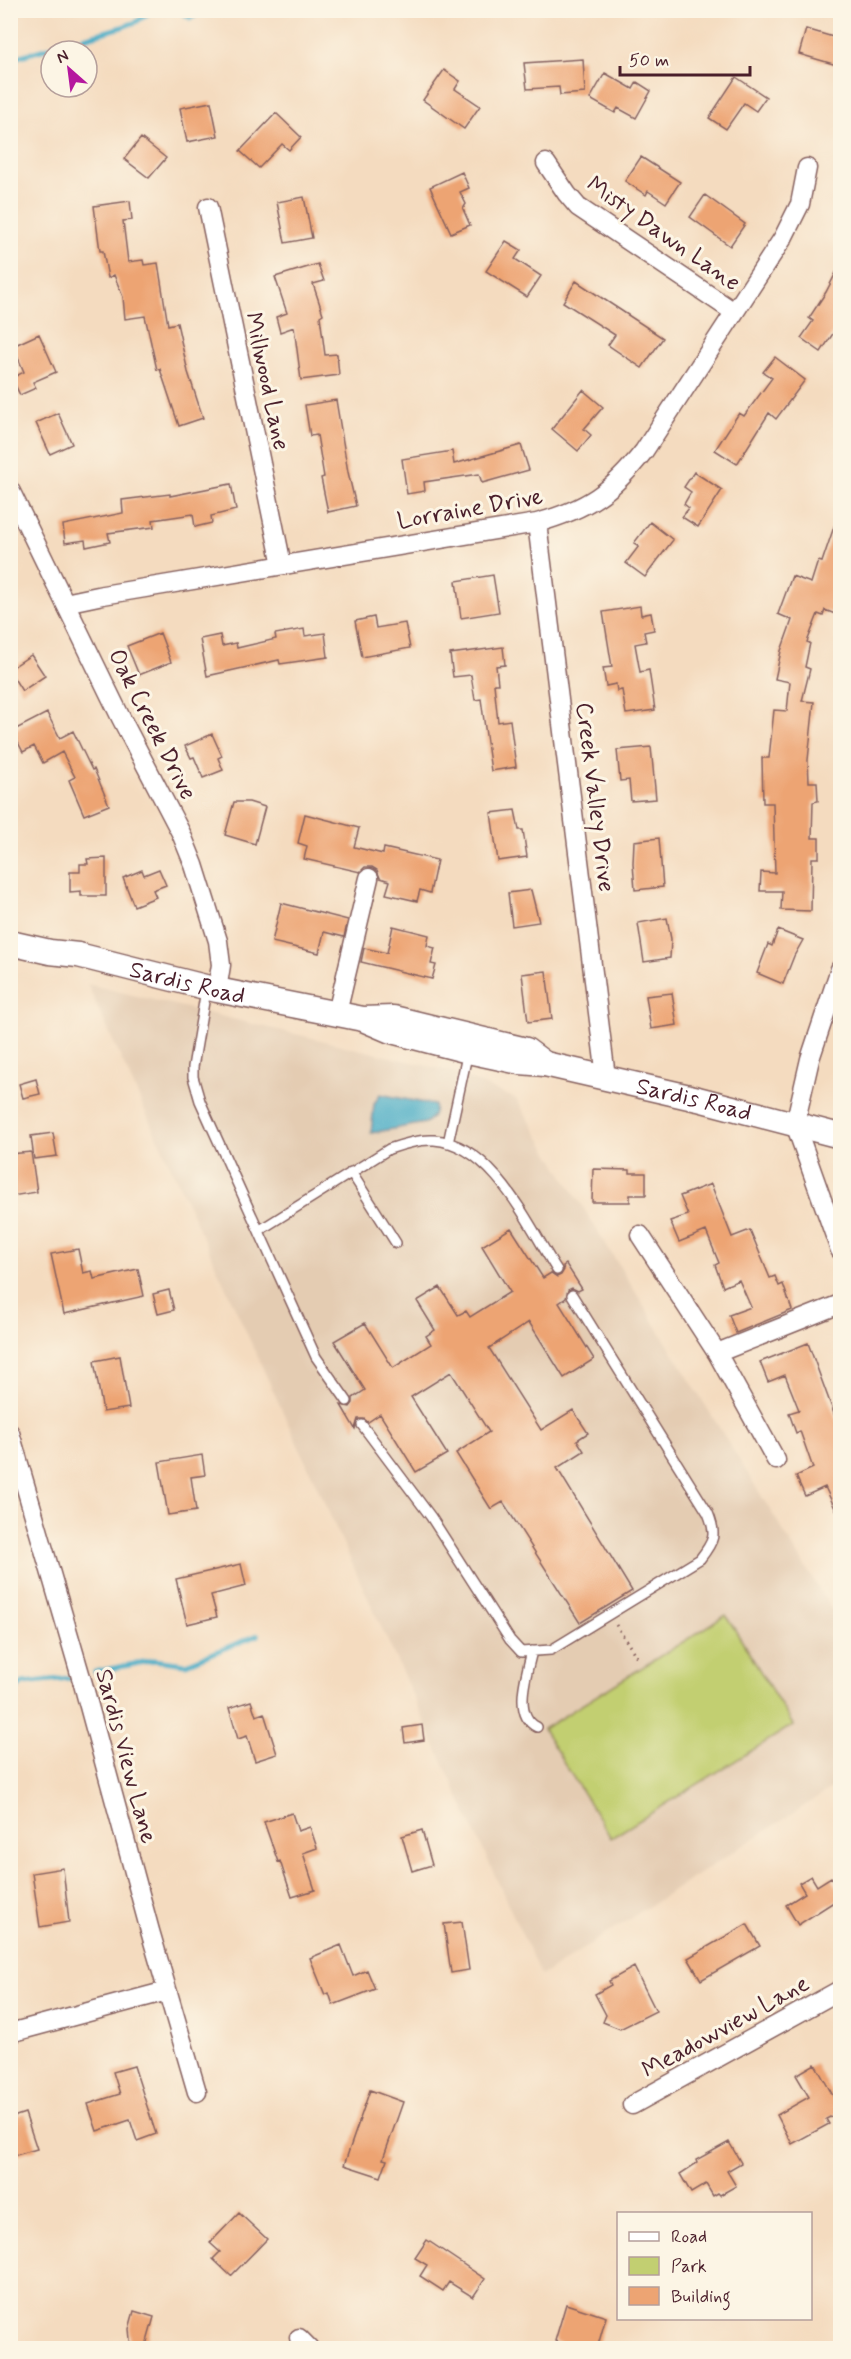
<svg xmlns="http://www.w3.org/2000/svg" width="851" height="2359" viewBox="0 0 851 2359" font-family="Mynerve,sans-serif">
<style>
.built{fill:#e4ccb2}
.green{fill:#c2cf71;stroke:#86774e;stroke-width:1.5}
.water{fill:#46acc6;stroke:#486678;stroke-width:1.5}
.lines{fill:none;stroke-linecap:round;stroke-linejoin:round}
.stream{stroke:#46acc6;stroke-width:5}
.building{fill:#eda473}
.service-casing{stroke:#86615f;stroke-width:12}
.minor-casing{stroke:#86615f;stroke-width:21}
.secondary-casing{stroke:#86615f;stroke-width:27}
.path{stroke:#86615f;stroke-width:3;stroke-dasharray:1.5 4.5;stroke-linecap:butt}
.service{stroke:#fff;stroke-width:9}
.minor{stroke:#fff;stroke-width:18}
.secondary{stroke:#fff;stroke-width:24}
.labels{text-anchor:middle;stroke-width:6;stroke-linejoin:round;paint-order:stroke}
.street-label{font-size:24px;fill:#4a1f2b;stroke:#fcf5e5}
</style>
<rect width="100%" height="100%" fill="#fcf5e5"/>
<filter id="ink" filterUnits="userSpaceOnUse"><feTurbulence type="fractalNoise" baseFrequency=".0167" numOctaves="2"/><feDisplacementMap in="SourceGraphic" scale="12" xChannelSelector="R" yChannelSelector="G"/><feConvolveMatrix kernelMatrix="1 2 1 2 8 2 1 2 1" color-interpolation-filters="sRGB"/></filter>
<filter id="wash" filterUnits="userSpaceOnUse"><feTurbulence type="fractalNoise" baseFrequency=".008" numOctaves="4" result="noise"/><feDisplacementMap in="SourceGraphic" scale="24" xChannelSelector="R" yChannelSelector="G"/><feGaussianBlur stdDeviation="1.35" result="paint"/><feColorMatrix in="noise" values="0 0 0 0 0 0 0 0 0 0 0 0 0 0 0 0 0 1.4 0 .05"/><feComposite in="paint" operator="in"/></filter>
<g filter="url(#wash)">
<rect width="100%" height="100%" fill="#f4dbbf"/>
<path class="built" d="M87 984 453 1072 516 1099 840 1623V1783L541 1976Z"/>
<path class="green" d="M726 1615 793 1725 611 1838 543 1729Z"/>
<path class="water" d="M380 1094 434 1105C436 1114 432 1118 425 1123L371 1133 374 1104Z"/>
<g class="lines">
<path class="stream" d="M178 10 190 18 195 16 199 10
M10 59 122 27 136 22 153 10
M95 1672 154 1660 186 1664 258 1635
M10 1694 23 1683 70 1678"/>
</g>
<g id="blocks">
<path class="building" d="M806 29 840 39V66L799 54Z
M583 59 585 93 560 95 559 87 527 89 524 63Z
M444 70 460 81 455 89 480 106 464 129 423 100Z
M605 73 633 89 637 82 651 91 636 118 618 108 615 113 590 99Z
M736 77 766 97 756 111 744 103 726 129 709 118Z
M211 102 218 136 187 142 180 108Z
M276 113 301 137 289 150 282 144 259 168 240 151Z
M141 138 166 158 149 178 124 159Z
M641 157 680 182 666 203 648 191 646 195 625 181Z
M462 172 469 188 460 192 466 204 463 209 470 225 451 233 430 187Z
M705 195 745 224 730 246 690 217Z
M304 197 312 238 285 243 277 202Z
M130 201 132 220 123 221 128 262 143 260 144 265 158 263 168 325 177 323 188 372 203 418 179 426 160 369 157 370 145 316 125 319 123 297 114 275 108 278 103 251H100L94 206Z
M506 241 521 250 515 259 541 276 527 297 486 271Z
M318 264 324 281 313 284 323 314 320 316 325 355 337 354 339 375 301 380 294 327 280 332 276 317 287 313 275 277Z
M840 265V323L821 352 801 338 813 321 809 318 826 292Z
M576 281 663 338 642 368 608 345 615 335 563 302Z
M39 334 56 372 33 382 36 388 20 395 12 378 24 372 13 346Z
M775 357 805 380 776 419 769 413 737 464 715 450 739 413 744 416 772 378 763 372Z
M583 390 603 407 584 429 591 435 578 451 552 429Z
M336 400 348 472 356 506 328 512 321 478 324 477 317 435 310 436 305 405Z
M58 413 72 444 50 454 36 423Z
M521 445 529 470 482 483 479 474 424 482 425 491 407 494 402 459 452 451 454 464Z
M694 472 722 490 698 527 682 517 689 508 684 504 691 492 684 487Z
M231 484 236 510 211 516 212 523 195 527 193 514 153 520 154 527 108 533 110 542 86 547 85 540 65 543 63 525 123 513 122 500 170 494V496Z
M838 515 840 516V616L825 610 823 616 818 614 807 642 810 643 805 667 810 669 802 701 814 702 808 760 809 782H817L818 801 813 802 812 838H819V858H812L811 911 781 910 782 891H760L761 872 775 873 773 803H763L762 758H769L774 710 787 711 790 682 775 679 781 651 792 620 778 614 792 576 811 583 818 561 822 562Z
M650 522 673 540 645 577 626 563 639 546 634 543Z
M493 575 499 612 461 618 456 581Z
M640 606 641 615 651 613 654 630 644 632 646 642 635 644 640 672 649 670 655 710 626 714 622 690 617 691 616 684 606 686 603 668 612 667 603 612Z
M374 617 376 628 405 623 410 648 362 657 355 621Z
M304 629 305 636 325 633 328 657 280 664 279 660 207 676 200 639 220 635 222 646 236 643 237 648 276 639 275 634Z
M160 633 171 662 139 675 127 646Z
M503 647 505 665 496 666 498 684H494L498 722 510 720 516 767 491 771 481 699 475 700 471 675 453 677 450 654Z
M31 655 45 676 22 691 10 672V669Z
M47 713 60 738 73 731 92 770 94 769 109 805 84 815 69 780 75 777 62 752 43 763 34 746 23 752 12 731Z
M212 734 222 756 218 758 223 770 203 778 194 757 191 758 185 746Z
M651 747 656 799 631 801 629 780 620 781 617 750Z
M234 802H249L265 807 255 844 225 835Z
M515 810 519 830H523L527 857 498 861 491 813Z
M305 814 359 828 354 847 383 854 384 848 437 860 430 893 420 890 417 901 386 894 390 881 380 878 377 870 372 867H365L360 872 304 859 307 846 298 843Z
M659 838 663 887 635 890 633 863 634 841Z
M106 858V896H81V891L70 892V872H80V864H88L87 859Z
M159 869 166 885 153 890 156 897 134 906 123 878 142 870 144 875Z
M531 890 539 922 512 926 508 893Z
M281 903 348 920 344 937 324 932 319 953 272 942Z
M667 918 671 939 670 958 644 962 638 923Z
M393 926 429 935 427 946 435 948 431 964 436 965 432 979 361 962 364 948 387 953Z
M778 930 803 940 794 956 783 984 757 973 768 944 772 946Z
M546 971 552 1019 528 1022 522 974Z
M672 993 677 1025 651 1029 646 996Z
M36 1079 40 1094 23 1098 19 1084Z
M53 1133 57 1156 34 1159 31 1136Z
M31 1152 37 1192 12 1196 10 1154Z
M593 1169 630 1170V1173H646V1195H630V1202H592Z
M711 1184 732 1237 750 1230 770 1278 775 1276 779 1286 783 1284 792 1310 736 1333 729 1315 751 1307 739 1280 723 1287 715 1265 719 1263 706 1231 679 1242 670 1221 688 1215 680 1196Z
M511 1228 543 1278 551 1273 557 1277 561 1275 564 1270 563 1266 566 1264 582 1289 578 1291 572 1288 568 1290 566 1298 559 1303 594 1359 564 1378 529 1322 489 1348 541 1430 573 1410 588 1433 577 1440 584 1451 557 1468 632 1591 580 1623 503 1502 491 1509 456 1453 489 1432 451 1372 411 1397 447 1454 416 1472 380 1414 368 1422 364 1419H358L355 1429 341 1405 350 1407 353 1403V1398L365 1390 334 1341 365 1323 393 1368 431 1344 426 1336 435 1330 417 1301 440 1287 458 1315 466 1311 470 1317 510 1292 482 1246Z
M78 1249 83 1273 92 1271 94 1279 138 1269 144 1296 64 1314 51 1254Z
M169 1290 174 1310 158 1314 153 1294Z
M808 1343 840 1430V1519L825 1487 805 1496 796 1476 813 1468 800 1431 796 1433 789 1413 799 1410 785 1375 768 1382 760 1362Z
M120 1356 129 1408 103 1412 94 1361Z
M202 1455 205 1475 191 1477 196 1511 168 1515 159 1462Z
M241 1564 246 1586 211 1595 217 1617 187 1624 176 1579Z
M251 1701 256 1716 264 1713 277 1754 255 1761 247 1736 238 1739 229 1708Z
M422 1725 424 1740 405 1743 403 1728Z
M292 1813 298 1831 310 1827 317 1848 303 1853 315 1890 292 1897 280 1861 278 1862 264 1822Z
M422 1830 432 1865 412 1871 402 1836Z
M63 1868 69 1922 40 1927 32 1873Z
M811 1876 817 1886 831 1877 840 1891V1898L798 1925 786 1905 805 1893 799 1883Z
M462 1922 469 1970 451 1973 444 1924Z
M747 1924 760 1946 701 1980 688 1958Z
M341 1945 353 1976 367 1970 375 1989 333 2005 329 1993 325 1995 310 1958Z
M634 1967 656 2011 620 2029 603 2022 606 2015 595 1994 611 1985 609 1981Z
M815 2064 840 2108V2112L826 2119 829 2124 792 2144 777 2115 809 2097 796 2075Z
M134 2066 156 2134 137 2141 130 2120 97 2131 88 2104 120 2094 113 2072Z
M370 2090 403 2102 383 2159 387 2160 381 2177 344 2165Z
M25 2113 37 2149 16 2155 15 2151 10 2153V2118Z
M729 2142 741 2163 727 2171 736 2186 720 2195 718 2193 713 2196 706 2184 691 2193 680 2174 697 2163 696 2160Z
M239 2213 267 2239 231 2276 213 2259 220 2252 210 2243Z
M427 2240 485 2279 473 2297 449 2282 443 2291 420 2276 427 2265 415 2258Z
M566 2304 606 2317 597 2349H578L555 2341Z
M134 2311 154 2317 145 2349H131L129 2329Z"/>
</g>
</g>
<g filter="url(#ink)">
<use href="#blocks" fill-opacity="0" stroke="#86615f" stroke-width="1.5"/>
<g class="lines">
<defs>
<path id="service" d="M206 990 193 1067V1077L200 1101 316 1357 347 1401
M448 1143 468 1051
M351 1172 396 1243
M260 1230 389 1149C403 1144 419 1139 434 1140 493 1144 529 1226 557 1270
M362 1425 431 1517 510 1640 521 1652 551 1650 700 1559C714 1541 717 1535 708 1513L572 1295
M532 1651C527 1673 512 1715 537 1727"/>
<path id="minor" d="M546 163 567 194 578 207 734 312
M208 207 282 565
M10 490 121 718 181 833 194 865 218 941 221 965 217 990
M537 523 606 1077
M65 603 103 595 537 523C587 509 612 492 644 451L783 238 800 204 807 168
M840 969 810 1059 795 1124 840 1250
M337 1013 369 878
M640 1235 717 1353 776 1460
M717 1353 840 1304
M10 1433 83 1684 150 1931 197 2092
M10 2033 167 1991
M632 2105 840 1990
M299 2338 309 2348"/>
<g id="secondary">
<path id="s1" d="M10 943 50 952 78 955 217 990 363 1019 391 1031 468 1051 520 1062 545 1064 526 1050 393 1018 363 1019"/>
<path id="s2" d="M545 1064 698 1099 840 1136"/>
</g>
</defs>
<use href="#service" class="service-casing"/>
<use href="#minor" class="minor-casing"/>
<use href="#secondary" class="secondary-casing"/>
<path class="path" d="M616 1625 638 1659"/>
<use href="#service" class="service"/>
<use href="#minor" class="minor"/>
<use href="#secondary" class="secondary"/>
</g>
</g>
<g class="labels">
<g class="street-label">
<text transform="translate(664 233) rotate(35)" y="8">Misty Dawn Lane</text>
<text transform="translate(268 381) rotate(78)" y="8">Millwood Lane</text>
<text transform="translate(470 508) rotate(-10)" y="8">Lorraine Drive</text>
<text transform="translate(153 724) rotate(63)" y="8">Oak Creek Drive</text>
<text transform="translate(596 797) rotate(83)" y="8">Creek Valley Drive</text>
<text dy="8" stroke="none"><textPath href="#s1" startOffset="182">Sardis Road</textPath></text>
<text dy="8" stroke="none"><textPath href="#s2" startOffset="153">Sardis Road</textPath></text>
<text transform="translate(127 1756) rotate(75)" y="8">Sardis View Lane</text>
<text transform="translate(725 2026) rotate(-29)" y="8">Meadowview Lane</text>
</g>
</g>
<rect width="851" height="2359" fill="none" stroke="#fcf5e5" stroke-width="36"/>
<rect x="617" y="2212" width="195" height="108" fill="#fcf5e5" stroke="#b59f9b" stroke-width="1.5"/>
<rect x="629" y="2232" width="30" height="9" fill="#ffffff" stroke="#b59f9b" stroke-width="1.5"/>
<text x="671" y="2242" font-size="18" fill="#4a1f2b">Road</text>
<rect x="629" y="2257" width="30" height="18" fill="#c2cf71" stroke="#b59f9b" stroke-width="1.5"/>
<text x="671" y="2272" font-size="18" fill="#4a1f2b">Park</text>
<rect x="629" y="2287" width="30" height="18" fill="#eda473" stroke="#b59f9b" stroke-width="1.5"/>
<text x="671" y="2302" font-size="18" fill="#4a1f2b">Building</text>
<g transform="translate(69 69) rotate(332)"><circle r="28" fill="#fcf5e5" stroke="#b59f9b" stroke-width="1.5"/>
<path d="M0-4.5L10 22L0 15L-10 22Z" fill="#b5179e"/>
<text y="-9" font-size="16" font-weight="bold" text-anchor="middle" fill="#4a1f2b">N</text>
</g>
<path d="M620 66v9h130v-9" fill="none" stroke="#4a1f2b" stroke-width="3"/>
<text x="629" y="66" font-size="18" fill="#4a1f2b" stroke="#fcf5e5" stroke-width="4.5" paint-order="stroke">50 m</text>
</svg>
